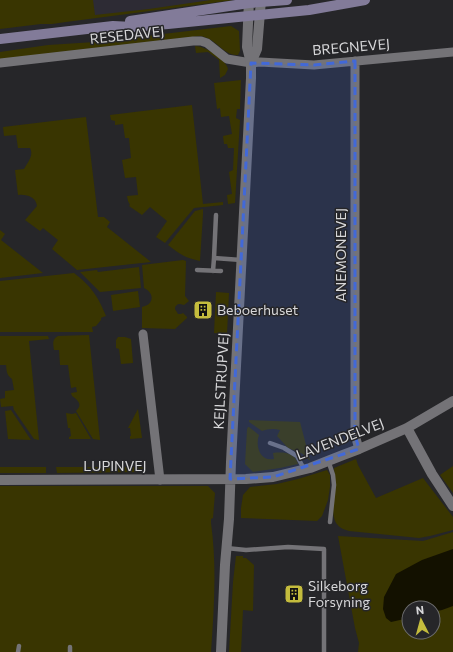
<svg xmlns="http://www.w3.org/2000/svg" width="453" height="652" viewBox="0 0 453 652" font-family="Commissioner,sans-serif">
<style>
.built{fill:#2d2b34}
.green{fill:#393501;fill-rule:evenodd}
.water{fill:#131100}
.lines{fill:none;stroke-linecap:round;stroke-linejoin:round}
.service{stroke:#747377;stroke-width:4.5}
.minor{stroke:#747377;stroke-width:9}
.tertiary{stroke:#747377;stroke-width:10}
.secondary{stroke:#827b99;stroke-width:10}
.marked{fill:#4269d8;fill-opacity:0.2;stroke:#4269d8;stroke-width:3;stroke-dasharray:8 5;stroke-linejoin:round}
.labels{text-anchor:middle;stroke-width:3;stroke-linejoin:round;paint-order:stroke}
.street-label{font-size:14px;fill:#d7d7d9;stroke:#262629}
.poi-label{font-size:14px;fill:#d7d7d9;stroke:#262629;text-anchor:start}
</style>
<rect width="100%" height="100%" fill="#262629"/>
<path class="built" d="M0 0H227L0 28Z"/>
<path class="green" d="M0 0H93L95 15 149 9 211 0H234L66 22 52 24H41L0 29Z
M231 26 239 31 240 51 238 55C223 56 217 38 200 36L0 59V52L48 45 95 42Z
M195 46C205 46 226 59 228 69L225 75 220 78 219 60 208 52 196 53Z
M241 80 240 109H237L236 118 240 120 235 203 228 204 227 195 232 194 229 172 233 170 234 148H228L227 144H224L223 136 232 134 229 116 221 117 220 108 217 109 214 83Z
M192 105 203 204 223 202V205L194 208 165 243 156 237 167 221 150 207 142 215 129 206 130 205 128 201 127 196 138 195 136 177 125 178 122 160 131 158 129 138H125L123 124 115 125V121L111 120 110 115Z
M86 117 98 217H104L110 222 107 227 151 262 77 270 52 249 58 240 43 228 40 231 25 220 37 206C36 197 27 194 18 195L15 170 24 169C28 162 34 155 30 148H18L16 135 4 136 3 127Z
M203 209V214L200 261C185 258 180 254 168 245L195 211Z
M0 230 5 234 1 240 43 273 0 278Z
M183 260 186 261 185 296 189 301 184 305 180 304C177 304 175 306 175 309L178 314H181L183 313 187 317V318L175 329 142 328V307C154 305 155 293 144 288L142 265Z
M139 267 141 288 100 292 80 272 97 270 98 272Z
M74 273C91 286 98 296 106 316L103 317 101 318V320L96 326 92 327 93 332H0V281Z
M138 291 140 307 113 311 111 295Z
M216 292 229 293 227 334 214 333Z
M89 335 100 440 93 439 76 411C83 405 78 400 72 396L71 393 77 392 76 387 71 388 68 365H60L59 350H54C53 344 52 339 58 336Z
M0 336H48L49 339 29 341 39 440 34 439 14 410 13 406 1 407 0 399 5 398V391L14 390 12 379C6 374 7 372 6 365H0Z
M118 337H125L131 339 133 363 121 364 119 349 116 348V340Z
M138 409 142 438 130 439V436H131L130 428H128Z
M11 410 31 440 8 439 5 411Z
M66 413 72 414 76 413 91 439H69V437L71 436 70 428H68Z
M249 420 300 422 310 460H309L303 454 288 448 277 436 280 430C274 428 267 429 262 431L249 422Z
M248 427H249L259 435C255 446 260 462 274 459L273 453C283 452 295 452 298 464L280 468 253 472 245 464 247 429Z
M356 459 358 465 376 498 423 478 453 517V530L430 536 419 538 349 531C330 527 333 511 334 496 334 486 335 477 334 468Z
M453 466V493L440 475Z
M0 467H46V473H0Z
M56 467H143V472L57 473Z
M327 470 330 475V487L328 500 322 516 317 521 241 518V508L243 495 250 487 277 484 298 479Z
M0 486H208L215 493 213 518 211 519V523C217 566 214 609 211 652H0Z
M453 532V652H358L359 643 355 628 338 536 423 541ZM409 608H433V632H409Z
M236 556H243V558H246L254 565 253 611 243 610 241 652H229L233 582Z"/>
<path class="water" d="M453 549V606L442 610 433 612V608H409V618L391 622 386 618 383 609 384 597 396 574 422 560Z"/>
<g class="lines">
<path class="service" d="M216 215 214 258 241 260
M197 270 221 271
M213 271 214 258
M270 443 284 448 297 456 304 469
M328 460 333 475 334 485 330 522
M226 548 246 550 288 547 324 549V652
M70 647V652
M18 652 19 646"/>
<path class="minor" d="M355 61V435L359 449
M0 63 193 41H201L207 43 227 59 251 63 260 62 314 65 453 52
M143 334 160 480"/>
<path class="tertiary" d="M251 63 257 49 261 0
M407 428 432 474 453 506
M0 480 246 479 273 477 310 468 343 455 359 449 407 428 453 401
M221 652 225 565 229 519 231 462 251 78V63L247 47 249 0"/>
<path class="secondary" d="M130 21 249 3 287 0
M0 39 113 26 133 27 168 24 309 10 365 0"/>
</g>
<path class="marked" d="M355 61V435L359 449 273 477 230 479 251 63 314 65Z"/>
<defs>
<symbol id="building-square" viewBox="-11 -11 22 22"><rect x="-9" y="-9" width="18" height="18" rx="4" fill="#c4bc3d" stroke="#262629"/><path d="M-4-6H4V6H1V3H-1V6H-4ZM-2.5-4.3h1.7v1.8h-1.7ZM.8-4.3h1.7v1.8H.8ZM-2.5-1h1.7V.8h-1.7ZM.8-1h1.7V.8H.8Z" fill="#111"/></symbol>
</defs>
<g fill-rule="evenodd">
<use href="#building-square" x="192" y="299" width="22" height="22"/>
<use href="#building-square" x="283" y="583" width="22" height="22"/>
</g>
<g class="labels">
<g class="street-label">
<text transform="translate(127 35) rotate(-6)" y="5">RESEDAVEJ</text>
<text transform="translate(351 47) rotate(-5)" y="5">BREGNEVEJ</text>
<text transform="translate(341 255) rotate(-90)" y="5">ANEMONEVEJ</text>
<text transform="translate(221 381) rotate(-87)" y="5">KEJLSTRUPVEJ</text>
<text transform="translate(340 439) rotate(-21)" y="5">LAVENDELVEJ</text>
<text x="115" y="471">LUPINVEJ</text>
</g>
<g class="poi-label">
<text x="217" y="315">Beboerhuset</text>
<text x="308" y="591">Silkeborg<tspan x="308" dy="16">Forsyning</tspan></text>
</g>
</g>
<g transform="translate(421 620) rotate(354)"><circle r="19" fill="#262629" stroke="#6d6d6f"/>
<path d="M0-3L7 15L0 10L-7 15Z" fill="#c4bc3d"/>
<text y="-6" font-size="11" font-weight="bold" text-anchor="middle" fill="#d7d7d9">N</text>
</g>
</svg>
